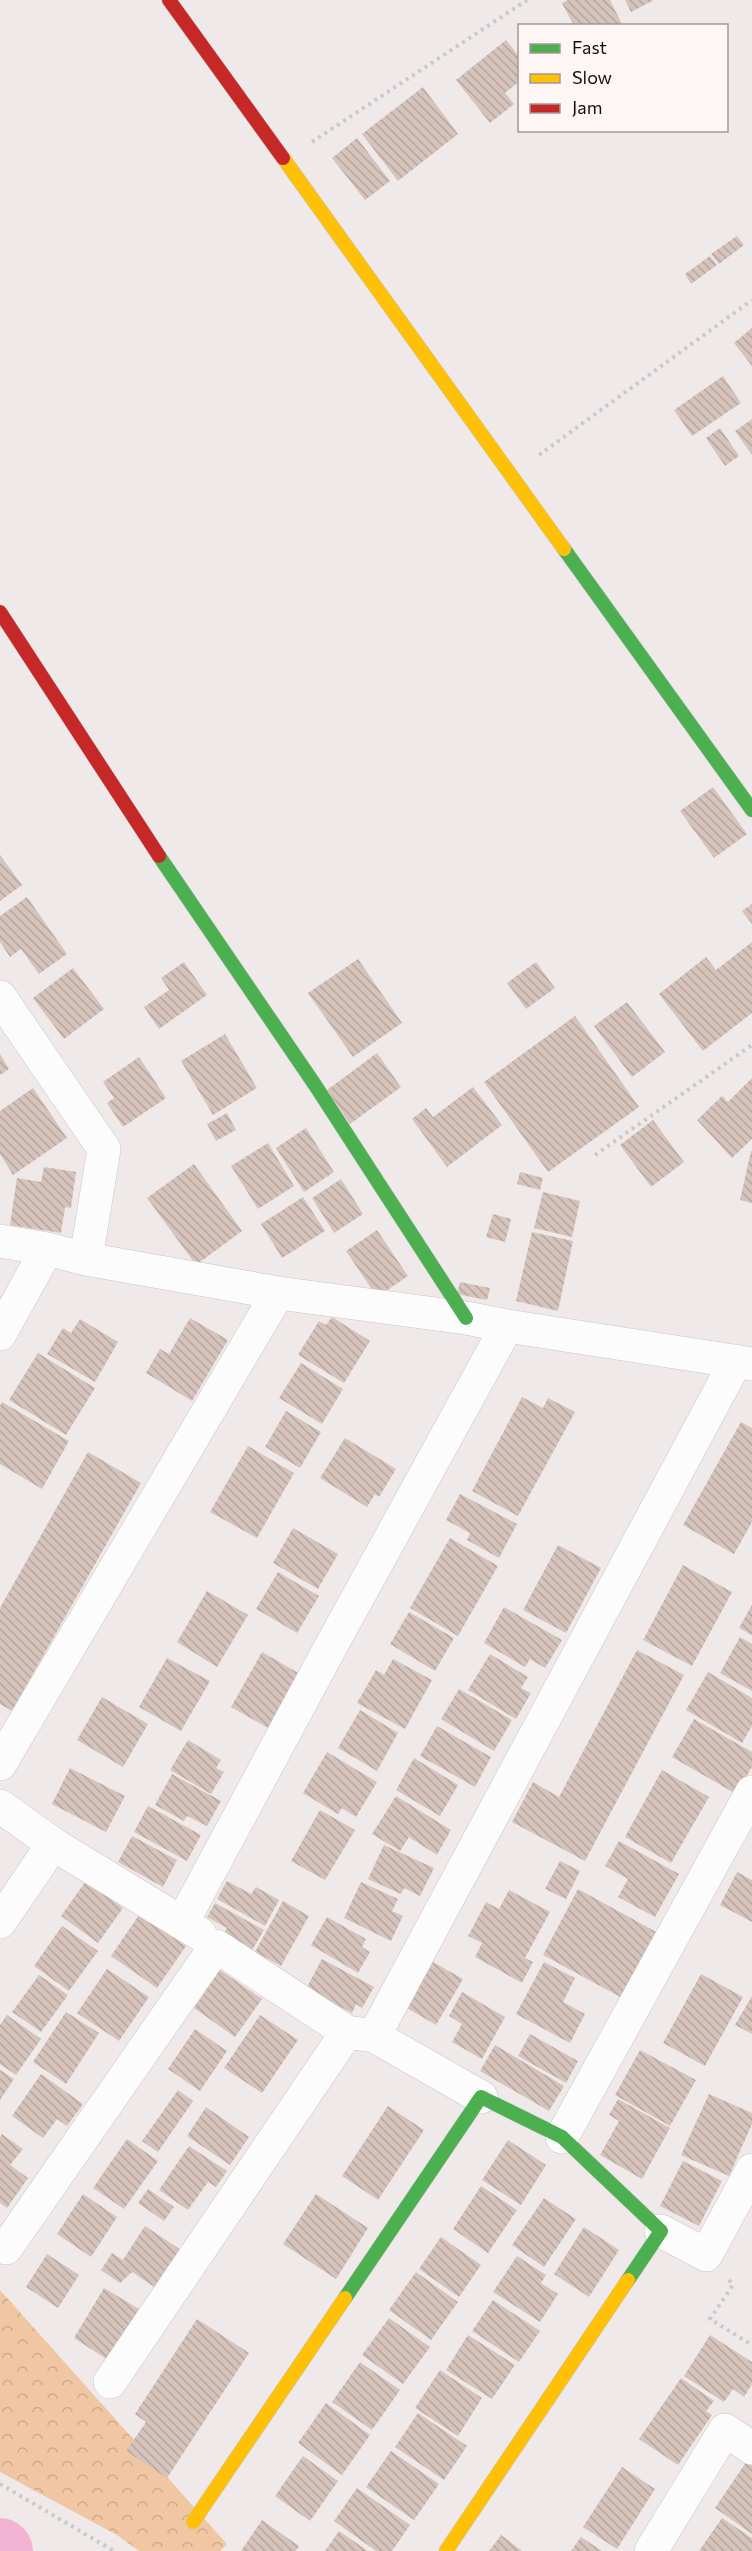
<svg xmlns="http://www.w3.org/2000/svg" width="752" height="2551" viewBox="0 0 752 2551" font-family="Commissioner,sans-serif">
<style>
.forest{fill:url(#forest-crowns)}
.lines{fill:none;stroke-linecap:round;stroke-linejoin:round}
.river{stroke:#f3b4d3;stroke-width:64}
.building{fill:url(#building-back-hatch)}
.street-casing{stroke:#c9c5c4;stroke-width:34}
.fast-casing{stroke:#c9c5c4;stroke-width:15}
.slow-casing{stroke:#c9c5c4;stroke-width:15}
.jam-casing{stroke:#c9c5c4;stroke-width:15}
.path{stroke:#cac8c8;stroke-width:4;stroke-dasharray:3 4.5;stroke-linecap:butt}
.street{stroke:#fdfcfc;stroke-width:33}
.fast{stroke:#4caf50;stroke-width:14}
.slow{stroke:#ffc107;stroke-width:14}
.jam{stroke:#c62828;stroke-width:14}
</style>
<defs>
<pattern id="forest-crowns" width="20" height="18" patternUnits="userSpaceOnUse" patternTransform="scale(1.5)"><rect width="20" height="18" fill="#f0c7a2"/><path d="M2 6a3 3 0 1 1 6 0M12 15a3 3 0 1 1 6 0" fill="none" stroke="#cdaa8a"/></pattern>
<pattern id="building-back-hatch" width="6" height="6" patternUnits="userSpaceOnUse" patternTransform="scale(1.5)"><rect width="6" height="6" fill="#d6c3bb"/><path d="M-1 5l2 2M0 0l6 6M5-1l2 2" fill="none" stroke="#b7a6a0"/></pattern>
</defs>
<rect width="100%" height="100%" fill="#efeae9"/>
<path class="forest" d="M0 2290 227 2544 220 2551H139L117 2535 0 2472Z"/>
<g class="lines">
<path class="river" d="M0 2550 1 2551"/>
</g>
<path class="building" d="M568 0H610L623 26H574L562 3Z
M625 0H654L631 12Z
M506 40 520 58V81L505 93 514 104 490 123 456 80Z
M423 87 458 134 398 181 362 134Z
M357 138 390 181 365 200 332 158Z
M737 236 744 245 719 264 711 254Z
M710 256 717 265 691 284 685 274Z
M752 328V366L734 343Z
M723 376 741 403 692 436 674 410Z
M752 419V455L735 431Z
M720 428 739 456 725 466 706 438Z
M713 787 747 834 714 858 680 811Z
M0 855 22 885 0 901Z
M27 897 67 954 39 974 21 949 10 957 0 942V916Z
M752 904V924L742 911Z
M752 942V1013L703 1051 659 994 706 957 716 970Z
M358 959 402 1023 353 1057 308 993Z
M184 962 207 995 159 1029 144 1007 169 990 161 978Z
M536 962 555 988 526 1009 507 983Z
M73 968 104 1009 64 1039 33 998Z
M627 1002 665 1052 632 1077 594 1026Z
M575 1016 639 1107 548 1172 484 1082Z
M225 1034 257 1088 213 1115 181 1061Z
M377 1053 401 1087 350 1124 327 1090Z
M0 1054 9 1069 0 1075Z
M139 1057 166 1098 123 1127 107 1103 114 1098 103 1082Z
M752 1078V1139L732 1158 697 1120 722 1096 728 1102Z
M473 1087 502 1125 447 1167 412 1119 426 1108 433 1117Z
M33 1088 67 1138 13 1175 0 1154V1111Z
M227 1113 236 1130 216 1141 207 1124Z
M653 1120 684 1162 651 1187 620 1145Z
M306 1128 334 1172 304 1192 276 1148Z
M268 1143 294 1186 258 1209 231 1166Z
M751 1151H752V1203L740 1200Z
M194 1164 242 1231 196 1265 147 1198Z
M44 1167 76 1172 71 1208 65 1207 61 1233 10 1225 17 1178 41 1182Z
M520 1172 543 1178 540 1190 517 1184Z
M341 1179 363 1214 334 1233 312 1198Z
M543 1192 580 1201 572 1237 534 1228Z
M303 1197 325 1231 282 1258 261 1224Z
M493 1214 511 1219 505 1242 486 1237Z
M377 1230 408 1276 377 1297 346 1251Z
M532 1232 573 1241 558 1311 516 1301Z
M460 1282 490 1288 487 1300 457 1294Z
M332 1317 370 1341 344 1383 298 1355 319 1321 326 1325Z
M190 1318 228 1340 192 1401 146 1373 160 1349 169 1354Z
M80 1319 118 1342 95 1382 47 1354 63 1328 71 1333Z
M38 1353 95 1388 66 1435 9 1400Z
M301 1363 343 1389 322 1424 279 1398Z
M522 1397 543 1408 548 1398 575 1412 518 1516 472 1491Z
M2 1402 69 1441 42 1489 0 1464V1406Z
M286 1411 321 1432 300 1468 265 1447Z
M741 1422 752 1428V1522L734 1554 683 1525Z
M345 1438 396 1469 379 1497 375 1494 367 1507 320 1478Z
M248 1446 294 1473 257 1538 210 1512Z
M88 1452 141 1483 12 1711 0 1704V1608Z
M460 1494 517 1524 499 1558 467 1540 470 1533 446 1520Z
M293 1528 338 1554 318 1589 273 1563Z
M450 1538 498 1566 458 1636 410 1608Z
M558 1545 601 1568 566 1633 523 1610Z
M683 1565 732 1592 692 1666 643 1640Z
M278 1572 319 1596 297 1633 256 1609Z
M207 1591 248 1615 217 1667 177 1642Z
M752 1605V1635L739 1628Z
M504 1607 562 1640 545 1668 530 1659 525 1667 484 1643Z
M409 1612 454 1638 435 1671 390 1644Z
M740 1637 752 1644V1691L720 1673Z
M637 1650 684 1675 585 1861 512 1822 533 1782 559 1797Z
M262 1652 300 1674 268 1728 231 1707Z
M490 1654 528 1677 521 1688 531 1693 516 1719 468 1690Z
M167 1658 210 1681 181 1731 139 1707Z
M393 1659 432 1680 405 1729 357 1703 376 1670 384 1675Z
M708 1672 752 1698V1726L742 1743 686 1710Z
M459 1689 512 1720 494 1751 441 1719Z
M102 1697 148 1724 123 1767 77 1740Z
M360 1710 398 1733 377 1771 338 1748Z
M694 1719 752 1752V1767L736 1794 672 1757Z
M437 1726 491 1757 475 1787 420 1756Z
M188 1740 221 1760 216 1768 224 1772 211 1794 170 1770Z
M327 1752 377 1782 356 1817 342 1808 338 1814 303 1793Z
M414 1758 458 1785 440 1816 396 1790Z
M70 1768 125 1796 106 1832 52 1804Z
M662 1770 709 1797 671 1863 625 1837Z
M172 1774 221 1801 207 1826 187 1816 184 1821 155 1805Z
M396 1796 451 1830 437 1855 409 1837 400 1851 372 1834Z
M148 1806 201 1835 187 1861 134 1832Z
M320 1810 355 1830 325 1880 291 1861Z
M132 1836 177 1860 163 1887 118 1862Z
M619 1841 679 1874 655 1917 618 1897 628 1879 605 1866Z
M384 1845 434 1868 420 1896 404 1888 401 1894 368 1879Z
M560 1861 580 1871 566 1899 545 1889Z
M737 1872 752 1880V1922L720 1905Z
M86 1881 123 1908 98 1943 61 1916Z
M227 1881 251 1894 256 1887 279 1900 265 1926 217 1899Z
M361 1882 398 1899 392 1911 403 1916 391 1941 344 1918Z
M578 1889 660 1934 624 1999 543 1955Z
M509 1890 550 1912 525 1958 533 1962 522 1983 475 1957 482 1943 468 1936 486 1902 499 1909Z
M283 1901 309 1916 281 1966 255 1952Z
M215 1903 264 1930 251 1952 223 1935 227 1928 207 1917Z
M139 1915 186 1946 157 1988 111 1956Z
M327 1917 366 1939 362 1947 370 1952 358 1973 311 1945Z
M62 1926 98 1951 69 1991 34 1966Z
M322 1959 374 1987 362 2008 356 2004 352 2013 306 1989Z
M433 1962 463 1979 436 2025 407 2008Z
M544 1962 575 1978 563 2002 585 2014 570 2043 516 2014Z
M107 1969 149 1997 119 2041 77 2013Z
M220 1970 262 1999 235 2037 194 2008Z
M701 1974 743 1997 705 2066 663 2043Z
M39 1975 68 1995 41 2032 12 2012Z
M462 1992 505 2017 482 2059 452 2042 462 2024 449 2016Z
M752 1996V2034L735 2025Z
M66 2012 99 2033 66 2084 33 2062Z
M7 2015 41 2039 16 2075 0 2064V2025Z
M260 2015 298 2040 262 2093 224 2068Z
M195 2029 227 2051 200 2091 168 2069Z
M530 2034 578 2061 566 2083 518 2056Z
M495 2045 564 2086 549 2111 480 2071Z
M640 2050 696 2080 670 2126 615 2095Z
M0 2070 14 2079 0 2100Z
M41 2074 83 2104 67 2126 57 2119 43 2138 12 2116Z
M178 2090 193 2101 158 2152 142 2141Z
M709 2094 752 2113V2124L729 2176 681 2155Z
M618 2099 670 2128 642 2179 600 2155 619 2121 609 2115Z
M388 2106 424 2130 378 2200 342 2176Z
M206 2107 249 2137 230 2165 187 2136Z
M2 2134 23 2149 10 2165 28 2178 7 2208 0 2203V2137Z
M127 2139 158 2161 124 2209 93 2188Z
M508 2140 546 2165 521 2205 482 2180Z
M189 2146 227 2171 216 2187 208 2182 188 2210 159 2190Z
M683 2161 722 2181 699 2226 660 2206Z
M481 2186 517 2210 488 2253 453 2229Z
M148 2189 174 2207 164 2221 138 2203Z
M83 2194 117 2217 91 2257 57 2234Z
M316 2194 368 2228 336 2279 283 2244Z
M544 2198 576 2219 544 2267 512 2245Z
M145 2226 181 2250 156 2288 132 2272 120 2283 101 2270 112 2253 123 2260Z
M584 2227 619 2250 589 2297 554 2274Z
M441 2237 481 2265 459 2297 419 2269Z
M47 2254 79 2275 58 2308 26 2287Z
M517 2256 546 2275 541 2283 558 2294 540 2322 493 2292Z
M416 2272 458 2302 431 2340 389 2310Z
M104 2288 139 2309 108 2360 74 2338Z
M493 2300 540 2331 519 2362 472 2331Z
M389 2318 430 2347 403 2384 362 2355Z
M197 2319 249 2353 167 2478 126 2451 146 2422 135 2414Z
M468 2335 515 2365 492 2399 446 2370Z
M710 2335 752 2362V2384L744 2397 733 2389 724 2402 684 2376Z
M360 2362 400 2390 372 2430 332 2402Z
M440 2370 482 2398 458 2436 415 2408Z
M681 2378 714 2401 706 2411 712 2415 678 2465 639 2439Z
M326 2403 370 2435 342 2475 298 2443Z
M418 2413 467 2446 444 2480 395 2447Z
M391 2451 439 2484 414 2520 366 2487Z
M303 2456 338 2481 310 2521 275 2496Z
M747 2461 752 2465V2534L715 2508Z
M622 2467 655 2489 617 2549 583 2527Z
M357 2488 410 2525 392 2551H376L334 2521Z
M722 2518 752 2538V2551H699Z
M262 2520 299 2546 296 2551H241Z
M339 2531 368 2551H325Z
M501 2535 522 2551H489Z
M581 2537 602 2551H571Z"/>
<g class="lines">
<defs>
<path id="street" d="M0 997 104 1149 86 1259
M0 1241 47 1249 86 1259 278 1293 466 1318 507 1326 752 1364
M0 1334 47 1249
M0 1764 278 1293
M0 1806 53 1844
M183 1921 330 1648 507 1326
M0 1922 53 1844 200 1934
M374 2036 736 1361
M562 2137 752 1792
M661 2231 706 2255 752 2170
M6 2248 216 1946 347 2032
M110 2382 347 2032 374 2036 481 2097
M651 2551 725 2430 752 2448"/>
<path id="fast" d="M564 549 752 810
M159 856 315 1085 466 1318
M345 2298 481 2097 562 2137 661 2231 628 2280"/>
<path id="slow" d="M283 158 564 549
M193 2522 345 2298
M446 2551 628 2280"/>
<path id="jam" d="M169 0 283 158
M0 612 159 856"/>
</defs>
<use href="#street" class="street-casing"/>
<use href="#fast" class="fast-casing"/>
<use href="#slow" class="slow-casing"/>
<use href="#jam" class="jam-casing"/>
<path class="path" d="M312 142 527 0
M539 455 752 300
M595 1155 752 1045
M729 2280 733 2285 710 2319 752 2345
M0 2484 114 2551"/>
<use href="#street" class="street"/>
<use href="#fast" class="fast"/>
<use href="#slow" class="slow"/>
<use href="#jam" class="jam"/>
</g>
<rect x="518" y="24" width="210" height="108" fill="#fef6f4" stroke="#a09a99" stroke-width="1.5"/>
<rect x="530" y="44" width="30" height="9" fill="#4caf50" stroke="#a09a99" stroke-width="1.5"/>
<text x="572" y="54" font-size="18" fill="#131010">Fast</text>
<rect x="530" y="74" width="30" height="9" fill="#ffc107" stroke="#a09a99" stroke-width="1.5"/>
<text x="572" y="84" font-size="18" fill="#131010">Slow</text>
<rect x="530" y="104" width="30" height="9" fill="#c62828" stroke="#a09a99" stroke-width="1.5"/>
<text x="572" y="114" font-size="18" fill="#131010">Jam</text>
</svg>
